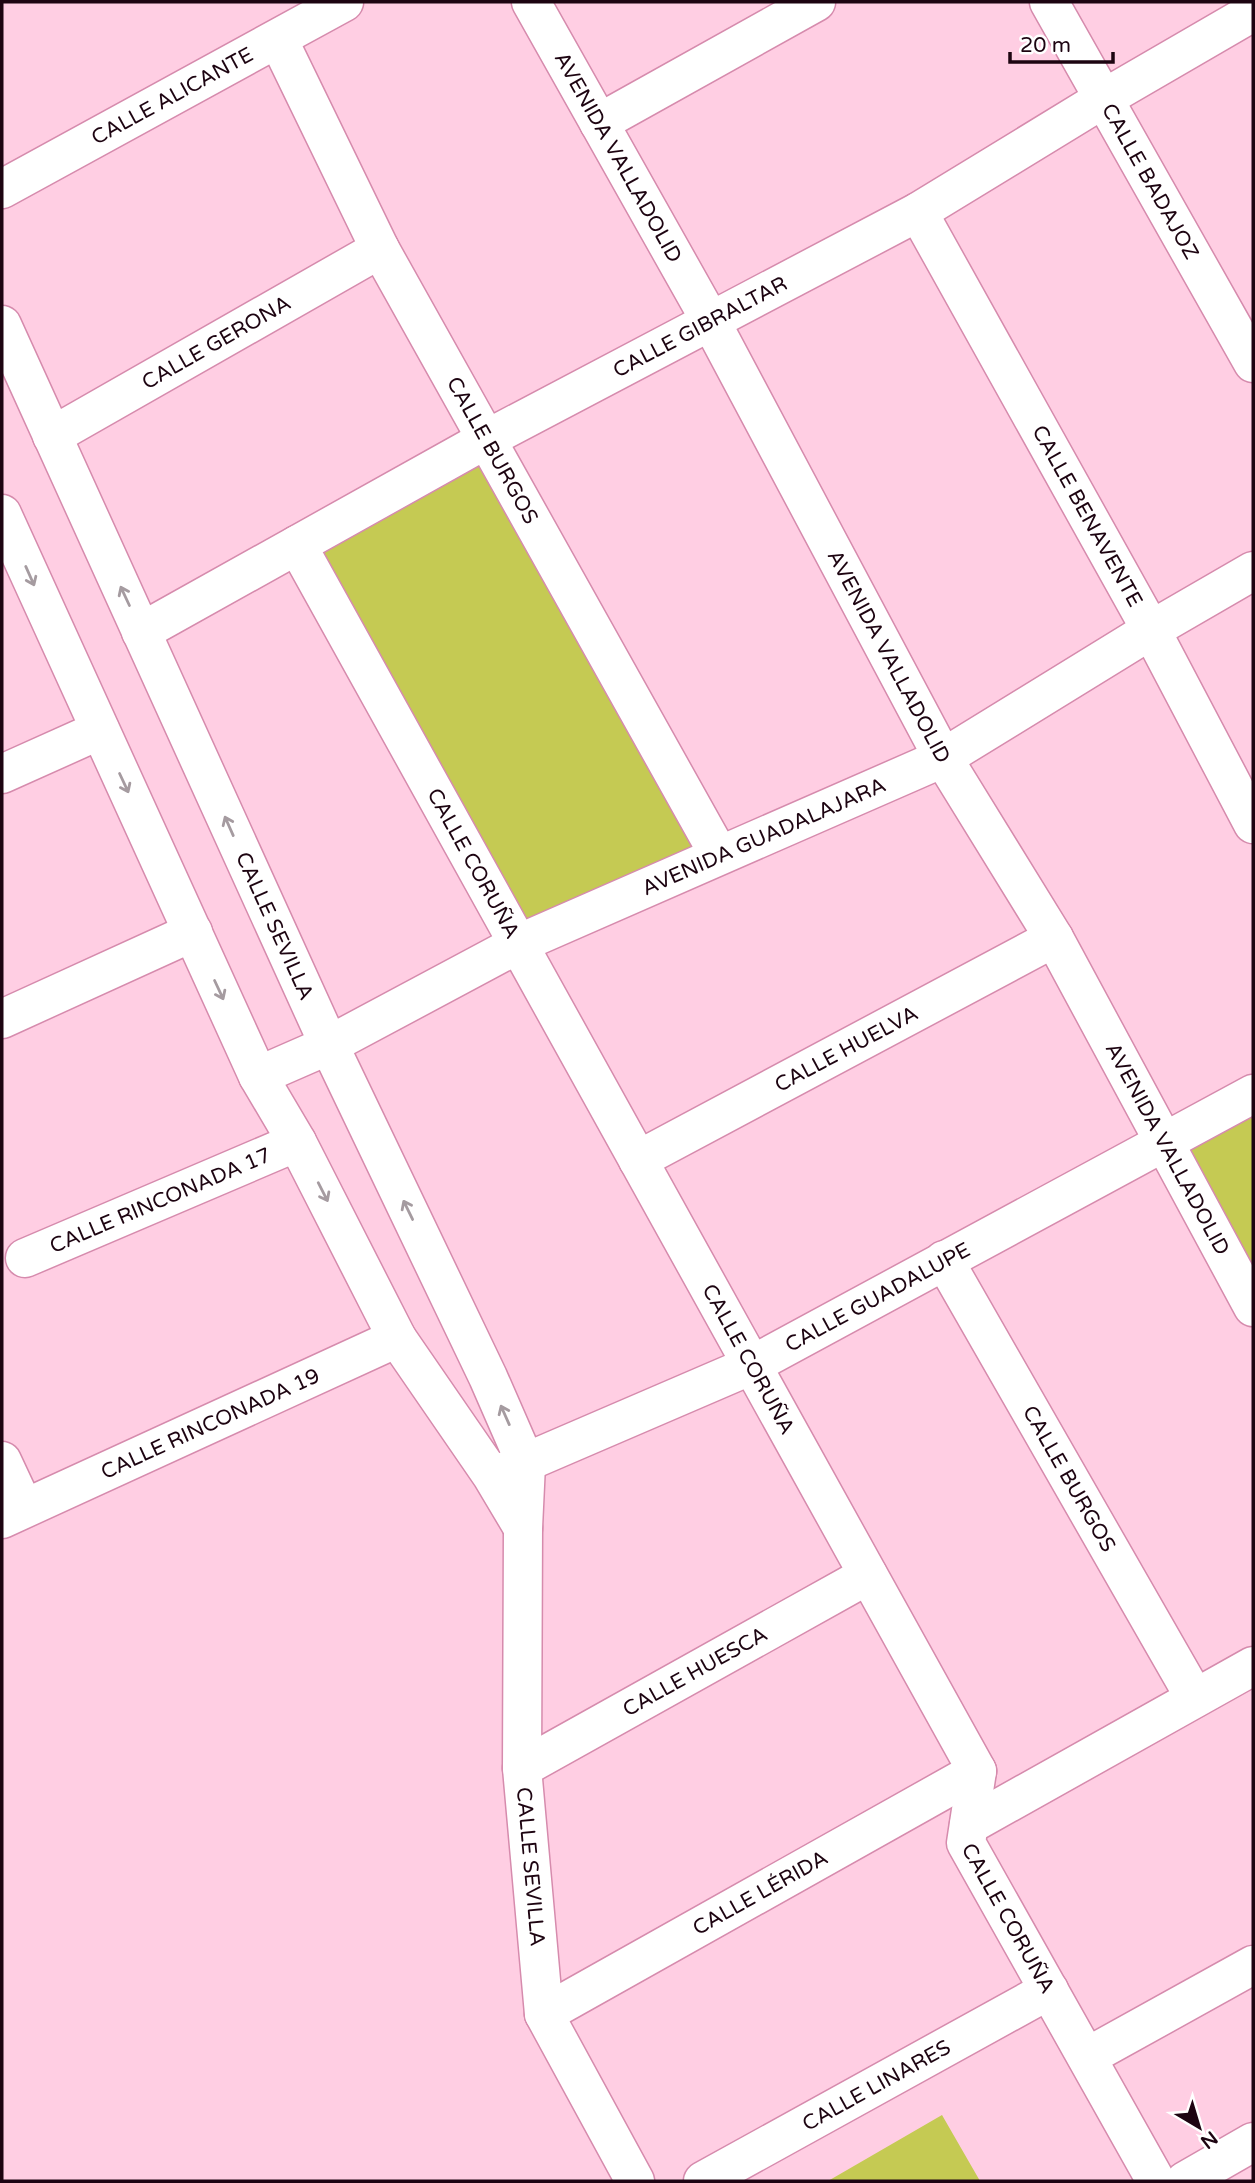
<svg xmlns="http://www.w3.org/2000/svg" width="1255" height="2183" viewBox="0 0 1255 2183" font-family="'Varela Round',sans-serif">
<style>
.green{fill:#c5ca53}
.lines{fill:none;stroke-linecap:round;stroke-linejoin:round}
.minor-casing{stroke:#d68bad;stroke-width:41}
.minor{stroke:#fff;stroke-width:38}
.oneway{stroke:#a59ba0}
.labels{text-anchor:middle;stroke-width:7;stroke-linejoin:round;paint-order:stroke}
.street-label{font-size:21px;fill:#1d0411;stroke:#fff}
</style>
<rect width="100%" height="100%" fill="#ffcee3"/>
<path class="green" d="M485 440 719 855 518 944 297 545Z
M1253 1093V1307L1164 1141Z
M942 2115 980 2181H828Z"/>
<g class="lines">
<defs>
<g id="minor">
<path id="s1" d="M531 2 710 320 943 758 1054 938 1253 1307"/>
<path id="s2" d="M1049 2 1253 363"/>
<path id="s3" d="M278 39 380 249 719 855"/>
<path d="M599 123 816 2"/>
<path id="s4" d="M2 189 344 2"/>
<path id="s5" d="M918 212 1151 630 1253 824"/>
<path id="s6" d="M2 325 329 1045 488 1377 526 1464 523 1528 522 1768 544 2014 635 2181"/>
<path id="s7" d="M52 436 380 249"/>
<path d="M2 514 258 1076 297 1142 397 1338 492 1476 523 1528"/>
<path id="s8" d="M297 545 977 1771 966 1843 1156 2181"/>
<path id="s9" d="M141 632 485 440 918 212 1103 99 1253 12"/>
<path d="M2 774 100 730"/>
<path d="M2 1019 193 932"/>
<path id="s10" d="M258 1076 329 1045 518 944 943 758 1151 630 1253 571"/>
<path id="s11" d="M638 1160 1054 938"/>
<path id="s12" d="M25 1258 297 1142"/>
<path id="s13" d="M944 1260 1195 1698"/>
<path d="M2 1461 24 1508"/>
<path id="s14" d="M501 1473 752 1365 1253 1094"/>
<path id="s15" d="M2 1519 397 1338"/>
<path id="s16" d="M522 1768 868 1575"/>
<path d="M969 1825 1253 1666"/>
<path id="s17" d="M544 2014 977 1771"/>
<path d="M1087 2057 1253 1965"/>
<path id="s18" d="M703 2181 1049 1990"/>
<path d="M1185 2181 1253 2142"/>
</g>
</defs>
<use href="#minor" class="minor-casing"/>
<use href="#minor" class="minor"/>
</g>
<defs><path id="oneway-shaft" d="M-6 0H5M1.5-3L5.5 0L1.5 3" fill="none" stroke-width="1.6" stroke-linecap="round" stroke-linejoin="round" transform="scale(1.75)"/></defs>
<g class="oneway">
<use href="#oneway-shaft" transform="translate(30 576) rotate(66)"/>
<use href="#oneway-shaft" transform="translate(125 596) rotate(-115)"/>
<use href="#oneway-shaft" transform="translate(124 783) rotate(65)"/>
<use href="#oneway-shaft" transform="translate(229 826) rotate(-114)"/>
<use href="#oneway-shaft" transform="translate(219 990) rotate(65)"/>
<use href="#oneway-shaft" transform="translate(323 1192) rotate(63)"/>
<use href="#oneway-shaft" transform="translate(408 1210) rotate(-116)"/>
<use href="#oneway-shaft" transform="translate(505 1415) rotate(-114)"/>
</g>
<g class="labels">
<g class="street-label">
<text dy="7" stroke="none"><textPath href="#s4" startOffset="194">CALLE ALICANTE</textPath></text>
<text dy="7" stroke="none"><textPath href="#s1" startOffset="178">AVENIDA VALLADOLID</textPath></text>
<text dy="7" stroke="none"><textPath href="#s2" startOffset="206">CALLE BADAJOZ</textPath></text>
<text dy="7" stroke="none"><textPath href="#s9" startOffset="637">CALLE GIBRALTAR</textPath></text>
<text dy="7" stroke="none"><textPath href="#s7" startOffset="189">CALLE GERONA</textPath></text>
<text dy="7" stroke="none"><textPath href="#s3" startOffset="464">CALLE BURGOS</textPath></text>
<text dy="7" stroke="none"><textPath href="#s5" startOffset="348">CALLE BENAVENTE</textPath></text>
<text dy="7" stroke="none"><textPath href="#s1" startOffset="746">AVENIDA VALLADOLID</textPath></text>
<text dy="7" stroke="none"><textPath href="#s10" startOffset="560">AVENIDA GUADALAJARA</textPath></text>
<text dy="7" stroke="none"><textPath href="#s8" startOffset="364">CALLE CORUÑA</textPath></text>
<text dy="7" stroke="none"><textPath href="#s6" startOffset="660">CALLE SEVILLA</textPath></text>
<text dy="7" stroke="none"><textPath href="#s11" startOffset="236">CALLE HUELVA</textPath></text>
<text dy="7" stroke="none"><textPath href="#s1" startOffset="1312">AVENIDA VALLADOLID</textPath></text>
<text dy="7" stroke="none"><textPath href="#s12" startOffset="147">CALLE RINCONADA 17</textPath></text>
<text dy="7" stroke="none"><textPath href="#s14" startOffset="416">CALLE GUADALUPE</textPath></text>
<text dy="7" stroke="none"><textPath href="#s8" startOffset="931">CALLE CORUÑA</textPath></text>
<text dy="7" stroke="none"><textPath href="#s15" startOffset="229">CALLE RINCONADA 19</textPath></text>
<text dy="7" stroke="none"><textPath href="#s13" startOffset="252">CALLE BURGOS</textPath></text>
<text dy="7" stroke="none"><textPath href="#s16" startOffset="198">CALLE HUESCA</textPath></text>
<text dy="7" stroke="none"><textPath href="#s6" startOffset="1657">CALLE SEVILLA</textPath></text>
<text dy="7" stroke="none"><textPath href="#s17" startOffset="248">CALLE LÉRIDA</textPath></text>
<text dy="7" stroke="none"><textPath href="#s8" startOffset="1561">CALLE CORUÑA</textPath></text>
<text dy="7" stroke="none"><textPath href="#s18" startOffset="198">CALLE LINARES</textPath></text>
</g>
</g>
<rect width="1255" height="2183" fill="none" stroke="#1d0411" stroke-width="7"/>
<g transform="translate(1199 2127) rotate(142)" stroke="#ffffff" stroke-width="5" paint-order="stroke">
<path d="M0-5L12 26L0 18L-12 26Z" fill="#1d0411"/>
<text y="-10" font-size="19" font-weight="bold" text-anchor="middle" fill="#1d0411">N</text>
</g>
<path d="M1010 52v10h103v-10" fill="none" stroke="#1d0411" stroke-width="3.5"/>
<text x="1020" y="52" font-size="21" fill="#1d0411" stroke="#ffffff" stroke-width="5" paint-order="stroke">20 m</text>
</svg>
